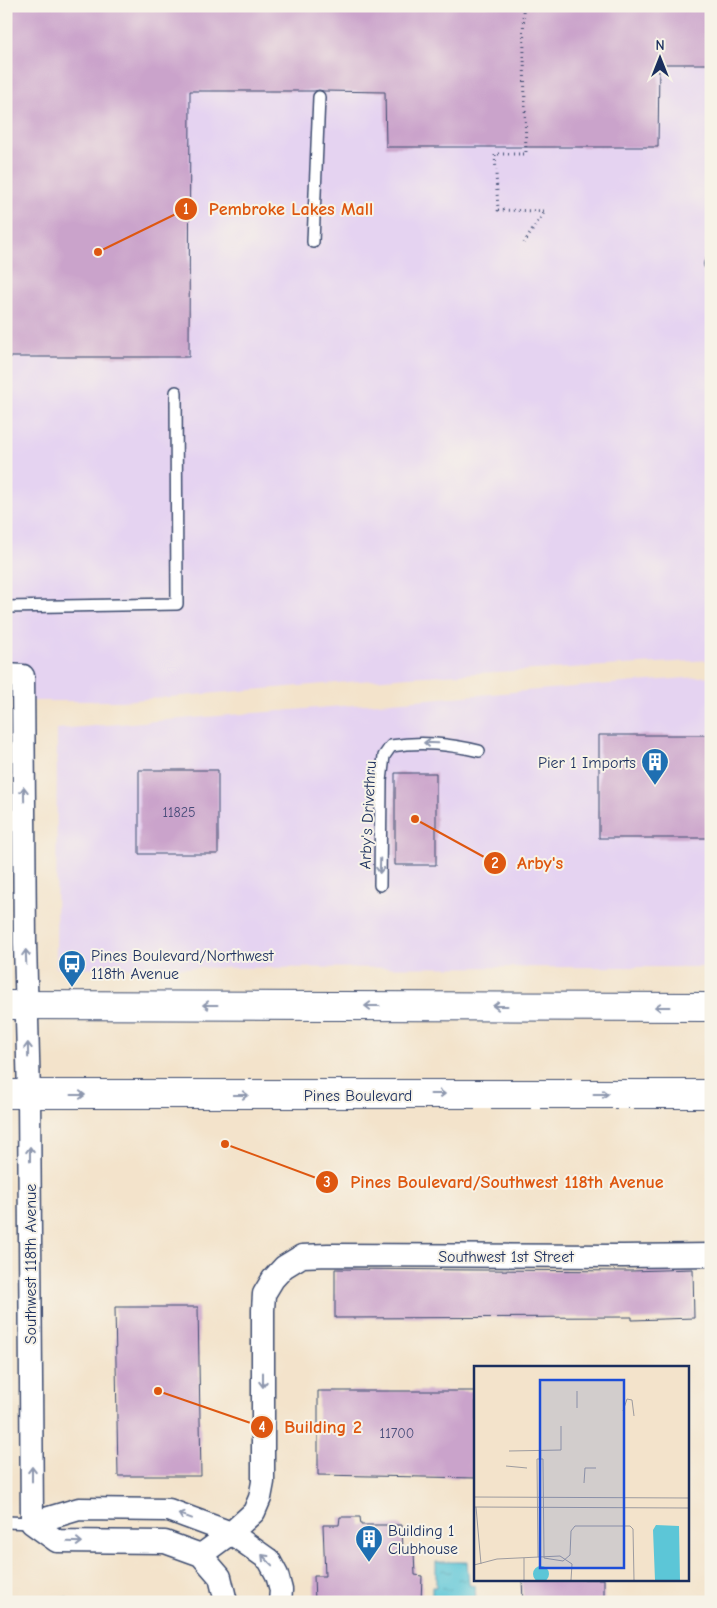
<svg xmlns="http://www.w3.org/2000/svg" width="717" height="1608" viewBox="0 0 717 1608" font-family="'Comic Neue',sans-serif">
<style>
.built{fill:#e5d3f1}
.water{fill:url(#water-ripples);stroke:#3c7a9a}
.building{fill:#caa3cb}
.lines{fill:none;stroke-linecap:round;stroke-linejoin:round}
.lane-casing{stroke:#3b4a6e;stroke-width:14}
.street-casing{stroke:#3b4a6e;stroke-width:25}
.highway-casing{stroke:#3b4a6e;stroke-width:30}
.path{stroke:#3b4a6e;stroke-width:3;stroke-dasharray:1 4;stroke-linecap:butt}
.lane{stroke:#fff;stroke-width:11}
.street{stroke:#fff;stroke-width:22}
.highway{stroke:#fff;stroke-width:28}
.oneway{stroke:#8d97ae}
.labels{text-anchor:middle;stroke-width:4;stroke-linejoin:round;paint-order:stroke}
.number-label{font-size:14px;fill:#474c79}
.poi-label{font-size:16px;fill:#1b2f5e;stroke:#f7f3e8;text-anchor:start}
.street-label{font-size:16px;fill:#1b2f5e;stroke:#f7f3e8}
.inset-road{fill:none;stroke:#9d9b9f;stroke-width:1}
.view{fill:#1d4ed8;fill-opacity:0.15;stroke:#1d4ed8;stroke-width:2.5}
.inset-edge{fill:none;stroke:#1b2f5e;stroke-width:2.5}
.leader{fill:none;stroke:#de5710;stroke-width:2}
.callout-dot{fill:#de5710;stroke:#f7f3e8;stroke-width:2}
.mark-label{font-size:15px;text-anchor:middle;font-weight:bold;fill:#fff}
.callout-label{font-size:18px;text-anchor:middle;font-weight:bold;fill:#de5710;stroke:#f7f3e8;stroke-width:4;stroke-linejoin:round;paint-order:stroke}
</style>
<defs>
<pattern id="water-ripples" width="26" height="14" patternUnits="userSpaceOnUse" patternTransform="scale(1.25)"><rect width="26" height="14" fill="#5cc6d7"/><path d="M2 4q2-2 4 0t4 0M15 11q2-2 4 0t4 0" fill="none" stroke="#4ba1b2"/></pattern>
</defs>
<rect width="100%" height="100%" fill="#f7f3e8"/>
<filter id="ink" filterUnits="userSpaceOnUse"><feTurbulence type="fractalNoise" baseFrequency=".02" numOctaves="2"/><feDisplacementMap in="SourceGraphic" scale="10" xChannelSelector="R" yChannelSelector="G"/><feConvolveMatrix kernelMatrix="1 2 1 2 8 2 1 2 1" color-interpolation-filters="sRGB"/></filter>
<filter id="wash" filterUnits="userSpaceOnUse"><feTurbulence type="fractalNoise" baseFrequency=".0096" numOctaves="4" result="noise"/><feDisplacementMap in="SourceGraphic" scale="20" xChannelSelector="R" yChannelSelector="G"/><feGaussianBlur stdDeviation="1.12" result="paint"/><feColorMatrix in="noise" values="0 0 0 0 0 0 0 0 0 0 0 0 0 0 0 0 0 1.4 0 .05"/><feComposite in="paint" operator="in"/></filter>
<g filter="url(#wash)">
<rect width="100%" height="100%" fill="#f3e3cb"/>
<path class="built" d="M6 6H711V660L408 677 122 701H6Z
M711 676V967L56 968 57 729Z"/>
<path class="water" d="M436 1562H467L469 1585 475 1586 476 1602H432V1587H436Z
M67 1598 70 1602H6V1601Z"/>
<g id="blocks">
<path class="building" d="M6 6H711V64H659L658 147H386L385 92 324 91 319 90 314 91H190L189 357H6Z
M599 735H711V838H599Z
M139 770H218V854H139Z
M395 773H436V865H395Z
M335 1269 631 1271 693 1269 694 1318 632 1320V1317L335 1318Z
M115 1307H198L201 1476H118Z
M318 1391H476V1478L318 1475Z
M340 1517H360L361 1525H402L403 1551H414L415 1575 422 1576 421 1602H315L314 1576H325L323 1525H339Z
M522 1579H604V1602H523Z"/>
</g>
</g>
<g filter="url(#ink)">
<use href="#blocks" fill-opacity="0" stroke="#3b4a6e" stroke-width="1"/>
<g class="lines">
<defs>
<path id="lane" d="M313 242 319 97
M710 264 711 263
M6 607 177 604 176 392
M380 885 381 781 384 756 391 746C422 741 449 744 479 751
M6 1522 32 1523"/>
<path id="street" d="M6 675 23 676 25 943 29 1095 32 1523
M32 1523 79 1509 169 1510 231 1533 269 1560 277 1575 281 1590 280 1602
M32 1523 57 1541 165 1542 201 1555 220 1577 226 1602
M201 1555 231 1533 254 1512 260 1498 263 1482V1310L264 1294 273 1279 284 1267 302 1256 328 1255 623 1256 711 1255"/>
<path id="highway" d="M6 1005 711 1007
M6 1094H711"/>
</defs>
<use href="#lane" class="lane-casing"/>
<use href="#street" class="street-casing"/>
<use href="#highway" class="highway-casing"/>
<path class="path" d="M523 6 526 154H495L498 210 545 211 524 243"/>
<use href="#lane" class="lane"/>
<use href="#street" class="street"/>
<use href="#highway" class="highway"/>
</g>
<defs><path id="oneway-shaft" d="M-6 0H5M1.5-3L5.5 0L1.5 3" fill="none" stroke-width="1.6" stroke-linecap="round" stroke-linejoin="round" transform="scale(1.25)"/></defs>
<g class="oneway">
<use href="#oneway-shaft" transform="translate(431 743) rotate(-178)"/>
<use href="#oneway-shaft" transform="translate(24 794) rotate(-91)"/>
<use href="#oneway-shaft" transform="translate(380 866) rotate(92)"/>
<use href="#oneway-shaft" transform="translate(26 957) rotate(-92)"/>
<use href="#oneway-shaft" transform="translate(210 1005) rotate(-180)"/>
<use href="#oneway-shaft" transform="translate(372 1006) rotate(-180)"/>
<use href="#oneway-shaft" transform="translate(500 1006) rotate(-180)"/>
<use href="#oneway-shaft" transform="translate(662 1007) rotate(-180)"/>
<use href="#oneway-shaft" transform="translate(28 1050) rotate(-91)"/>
<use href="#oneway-shaft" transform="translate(438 1094)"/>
<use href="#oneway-shaft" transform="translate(601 1094)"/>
<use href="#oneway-shaft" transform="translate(78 1095)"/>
<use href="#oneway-shaft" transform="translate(241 1095)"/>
<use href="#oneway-shaft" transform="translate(30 1154) rotate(-90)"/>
<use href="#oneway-shaft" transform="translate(263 1380) rotate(90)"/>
<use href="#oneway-shaft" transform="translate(32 1474) rotate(-90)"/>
<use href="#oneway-shaft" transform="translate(185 1516) rotate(-160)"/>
<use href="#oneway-shaft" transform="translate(75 1542) rotate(2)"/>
<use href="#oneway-shaft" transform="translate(267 1560) rotate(-134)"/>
</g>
</g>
<defs>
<symbol id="building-pin" viewBox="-11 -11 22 30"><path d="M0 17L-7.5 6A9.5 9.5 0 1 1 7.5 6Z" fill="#1f6fb2" stroke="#f7f3e8"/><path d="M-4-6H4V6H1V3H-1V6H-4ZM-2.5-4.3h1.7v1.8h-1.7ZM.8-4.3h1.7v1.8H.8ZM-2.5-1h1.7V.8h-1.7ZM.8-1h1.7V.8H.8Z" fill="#fff"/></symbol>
<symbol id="bus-pin" viewBox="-11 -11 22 30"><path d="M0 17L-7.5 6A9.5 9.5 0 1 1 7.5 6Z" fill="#1f6fb2" stroke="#f7f3e8"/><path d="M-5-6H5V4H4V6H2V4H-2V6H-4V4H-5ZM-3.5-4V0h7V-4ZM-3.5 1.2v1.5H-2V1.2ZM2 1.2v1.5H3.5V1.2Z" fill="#fff"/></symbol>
</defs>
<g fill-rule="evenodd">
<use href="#building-pin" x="639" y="746" width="32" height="43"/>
<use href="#bus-pin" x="56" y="948" width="32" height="43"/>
<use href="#building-pin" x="353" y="1523" width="32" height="43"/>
</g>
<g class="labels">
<g class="number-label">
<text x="179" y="817">11825</text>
<text x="397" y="1438">11700</text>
</g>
<g class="poi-label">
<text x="636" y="768" text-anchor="end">Pier 1 Imports</text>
<text x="91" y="961">Pines Boulevard/Northwest<tspan x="91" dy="18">118th Avenue</tspan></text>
<text x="388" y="1536">Building 1<tspan x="388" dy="18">Clubhouse</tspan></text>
</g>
<g class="street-label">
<text transform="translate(367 815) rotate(-87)" y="6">Arby's Drivethru</text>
<text x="358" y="1101">Pines Boulevard</text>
<text x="506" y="1262">Southwest 1st Street</text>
<text transform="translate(30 1264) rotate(-90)" y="6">Southwest 118th Avenue</text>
</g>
</g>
<g transform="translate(474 1366)">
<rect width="215" height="215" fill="#f3e3cb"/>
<path d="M182 159 205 160 206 214H181L179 164ZM59 208a8 8 0 1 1 16 0a8 8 0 1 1-16 0Z" fill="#5cc6d7"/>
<path class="inset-road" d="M103 42V25M149 45 153 33 158 34 160 50M35 85 87 84V60M32 100 53 102M110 117 111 102H122M0 131 215 132M0 141 215 142M2 141 7 198M64 191 63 93H69L70 192M70 192 89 195M89 195 96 189 97 165 101 160H156L159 163 160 214M0 199 23 193 86 190 98 198 97 214M50 214V192"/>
<path class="view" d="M66 14H150V202H66Z"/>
<rect width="215" height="215" class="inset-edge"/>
</g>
<path class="leader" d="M98 252L186 209M415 819L495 863M225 1144L327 1182M158 1391L262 1427"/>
<g class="callout-dot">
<circle cx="98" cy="252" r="5"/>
<circle cx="415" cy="819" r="5"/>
<circle cx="225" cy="1144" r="5"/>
<circle cx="158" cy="1391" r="5"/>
<circle cx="186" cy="209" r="12"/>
<circle cx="495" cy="863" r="12"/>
<circle cx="327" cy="1182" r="12"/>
<circle cx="262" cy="1427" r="12"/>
</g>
<g class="mark-label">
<text x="186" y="214">1</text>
<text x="495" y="868">2</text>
<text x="327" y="1187">3</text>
<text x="262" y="1432">4</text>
</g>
<g class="callout-label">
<text x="291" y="215">Pembroke Lakes Mall</text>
<text x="540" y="869">Arby's</text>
<text x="507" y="1188">Pines Boulevard/Southwest 118th Avenue</text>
<text x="323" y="1433">Building 2</text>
</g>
<rect width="717" height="1608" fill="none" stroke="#f7f3e8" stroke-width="25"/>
<g transform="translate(660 58)" stroke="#f7f3e8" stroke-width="4" paint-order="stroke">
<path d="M0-4L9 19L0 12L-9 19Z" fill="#1b2f5e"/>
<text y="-8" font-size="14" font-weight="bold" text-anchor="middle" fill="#1b2f5e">N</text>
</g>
</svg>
